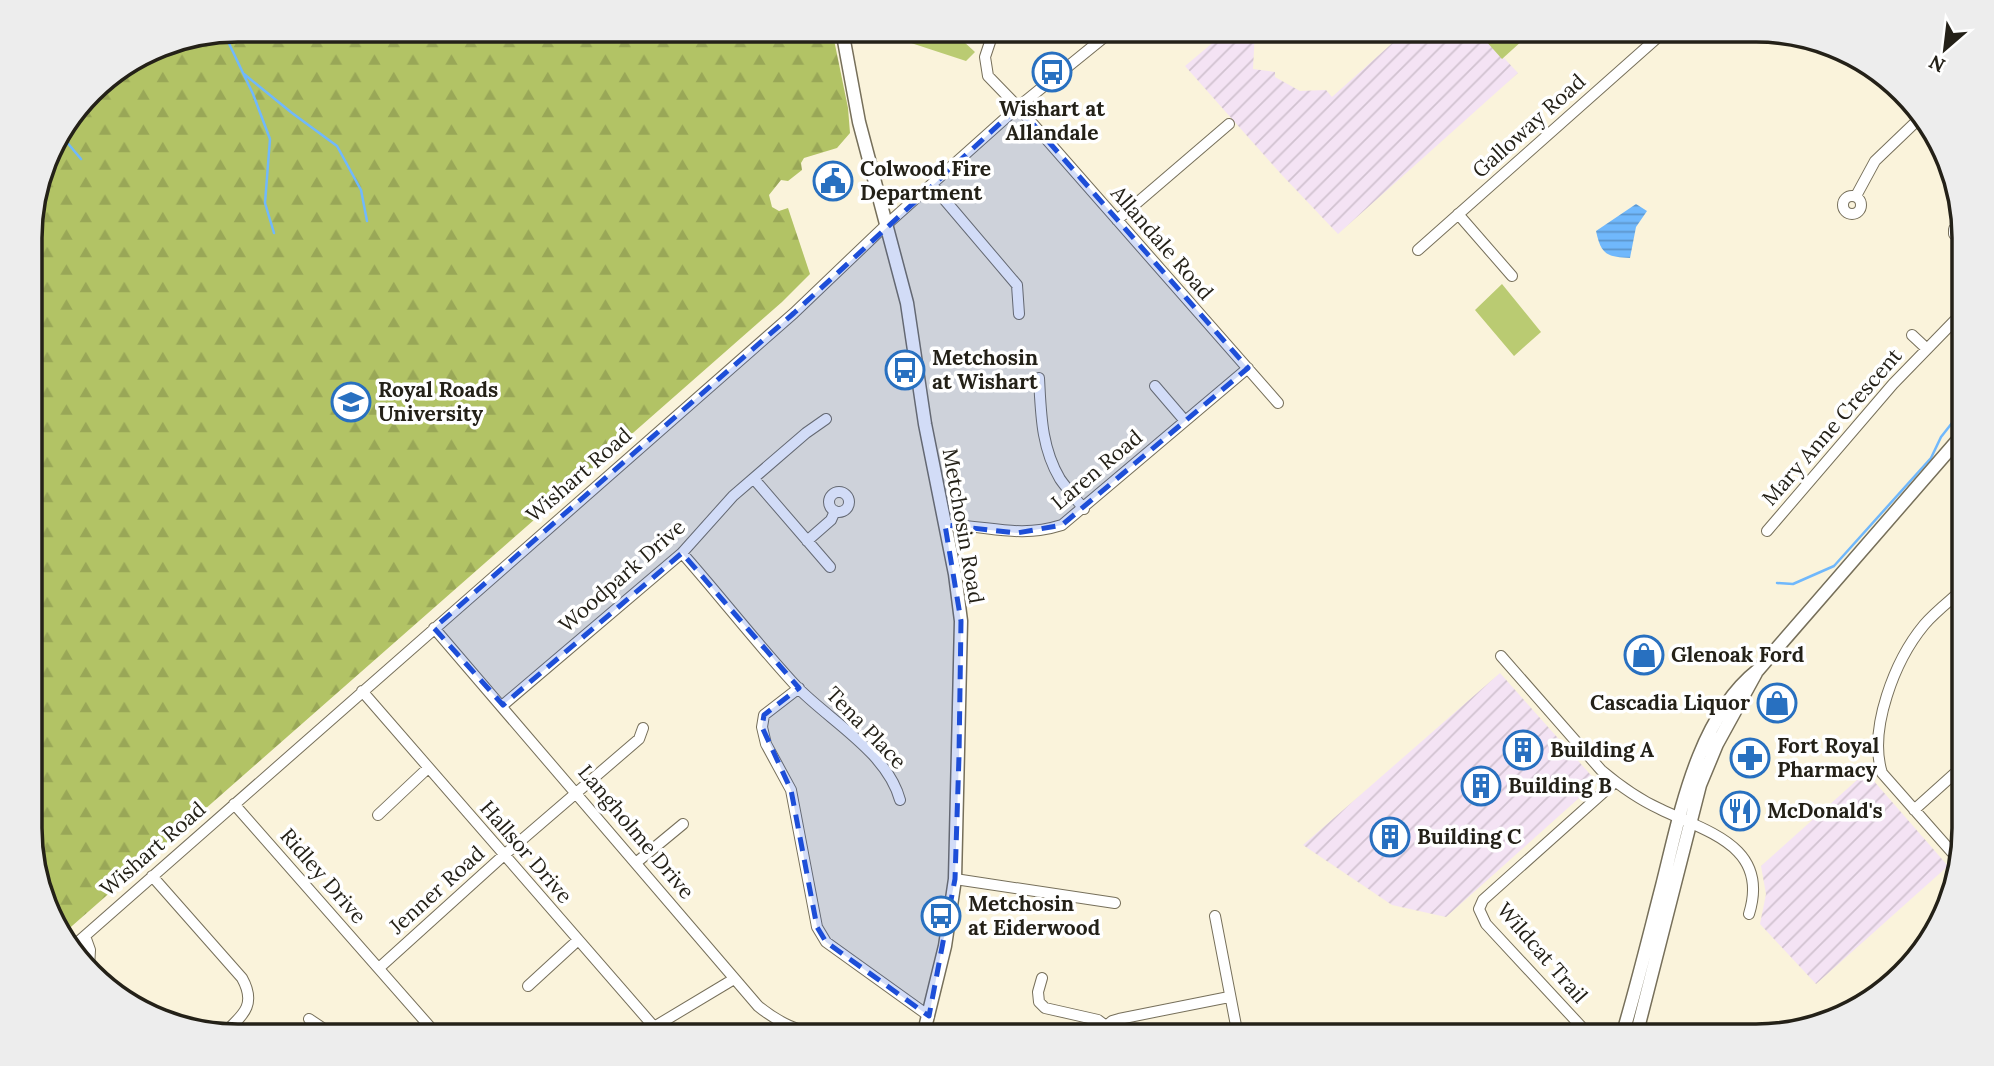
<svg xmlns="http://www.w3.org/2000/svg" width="1994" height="1066" viewBox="0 0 1994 1066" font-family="Lora,serif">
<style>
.industrial{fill:url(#industrial-furrows)}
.green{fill:#bacb72}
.forest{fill:url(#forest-firs)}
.water{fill:url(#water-rules)}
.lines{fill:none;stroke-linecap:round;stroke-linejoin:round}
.stream{stroke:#70b8fc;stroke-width:2.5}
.minor-casing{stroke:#766f5a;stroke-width:12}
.major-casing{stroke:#766f5a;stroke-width:15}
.minor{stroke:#fff;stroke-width:10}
.major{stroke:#fff;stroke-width:12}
.marked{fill:#1d4ed8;fill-opacity:0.2;stroke:#1d4ed8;stroke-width:5;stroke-dasharray:14 9;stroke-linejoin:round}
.labels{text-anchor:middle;stroke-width:7;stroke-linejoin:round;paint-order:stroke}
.poi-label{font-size:21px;font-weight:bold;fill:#242118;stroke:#fff;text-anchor:start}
.street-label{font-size:21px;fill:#242118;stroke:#fff}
.rim{fill:none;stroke:#242118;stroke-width:3.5}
</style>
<defs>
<pattern id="industrial-furrows" width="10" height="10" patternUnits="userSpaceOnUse" patternTransform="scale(1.75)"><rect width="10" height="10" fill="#f4e3f4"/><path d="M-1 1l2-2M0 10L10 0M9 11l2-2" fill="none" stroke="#d1c2d0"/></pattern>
<pattern id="forest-firs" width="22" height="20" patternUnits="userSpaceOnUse" patternTransform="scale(1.75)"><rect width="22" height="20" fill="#b2c365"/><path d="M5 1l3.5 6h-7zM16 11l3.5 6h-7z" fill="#99a757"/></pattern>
<pattern id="water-rules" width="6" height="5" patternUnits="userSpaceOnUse" patternTransform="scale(1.75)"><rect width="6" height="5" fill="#70b8fc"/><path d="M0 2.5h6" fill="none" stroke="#5c95cb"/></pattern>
</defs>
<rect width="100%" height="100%" fill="#faf3db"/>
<path class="industrial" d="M1228 30H1255L1253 69 1275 72V77L1300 91 1326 90 1332 97 1407 30H1478L1518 73 1338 234 1281 174 1185 66Z
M1500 673 1597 782 1446 917 1392 905 1303 845Z
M1866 772 1948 866 1816 984 1760 924 1766 894 1761 866Z"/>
<path class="green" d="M921 30H951L975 52 966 61 908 42 907 33Z
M1476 30H1534L1502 59Z
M1502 284 1541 332 1514 356 1475 310Z"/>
<path class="forest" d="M238 30H535C555 44 571 37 593 30H832L848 108 850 133 837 148 804 158 801 163 802 170 788 181 781 180 769 195 772 207 779 211 788 208 810 274 782 302 64 933 32 855 30 224 51 146 101 82 159 45Z"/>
<path class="water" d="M1636 204 1647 211 1636 227 1630 258C1606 257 1601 254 1596 231Z"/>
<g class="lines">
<path class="stream" d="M224 33 253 94 270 139 265 203 274 233
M244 74 292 113 337 146 361 190 367 221
M60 134 81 159
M1777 583 1793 584 1834 566 1931 458 1941 437 1963 409"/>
<defs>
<path id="minor" d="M994 30 985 57 988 76 1018 107 1278 403
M932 185 1017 285 1019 314
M1843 205a9 9 0 1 1 18 0a9 9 0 1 1-18 0Z
M1856 196 1875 161 1922 116
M1458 214 1512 276
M1117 220 1229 124
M1963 222 1954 229V234L1963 243
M1418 250 1666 30
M1912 335 1927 349
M1039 378C1041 413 1041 447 1060 479 1067 489 1076 499 1084 509
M1155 386 1185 421
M754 479 830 567
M829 502a10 10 0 1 1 20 0a10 10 0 1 1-20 0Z
M945 525C989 525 1017 539 1062 525L1248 368
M1767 531 1893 384 1963 312
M807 541 831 520 835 511
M682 553C721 597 757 644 797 687 830 721 887 752 900 800
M434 628 758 1006C779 1023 797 1031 824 1036
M1501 656 1601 770C1620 786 1638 799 1660 809 1707 832 1770 846 1749 914
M799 688 764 715 762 727 766 744 791 790 817 927 826 942 929 1016
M362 691 662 1036
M503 705 682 553 733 496 806 433 826 419
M234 804 438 1036
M1914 810 1964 765
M378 815 428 768
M1957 858 1882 773C1868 729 1895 660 1924 625 1935 612 1951 600 1964 588
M637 862 683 824
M152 876 242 978C257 1005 243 1015 224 1033
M955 879 1115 903
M1215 916 1238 1036
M85 936 90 950 89 968
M70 949 794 313 886 225 1018 107 1113 30
M379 968 504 855 639 739 643 728
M1042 978 1038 992 1039 1002 1045 1008 1098 1020 1106 1026
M528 986 577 941
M309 1019 324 1029 330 1036
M654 1027 734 979
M1094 1036 1112 1021 1119 1019 1229 997
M1590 1036 1486 924 1479 909 1483 900 1615 782"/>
<path id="major" d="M842 30 859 122 907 303 925 424 955 574 961 621 955 879 945 946 923 1036
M1622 1036C1637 986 1649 936 1662 886 1680 815 1697 718 1758 670L1963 434
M1636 1036 1700 785 1717 744 1756 673"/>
</defs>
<use href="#minor" class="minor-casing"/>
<use href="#major" class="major-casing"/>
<use href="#minor" class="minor"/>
<use href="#major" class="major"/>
</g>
<path class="marked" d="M1018 107 1248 368 1062 525 1017 533 945 525 961 621 959 756 955 879 929 1016 826 942 817 927 791 790 762 727 764 715 799 688 682 553 503 705 434 628 794 313Z"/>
<defs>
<symbol id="bus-ring" viewBox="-11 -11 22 22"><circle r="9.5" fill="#fff" stroke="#2870c0" stroke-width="1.5"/><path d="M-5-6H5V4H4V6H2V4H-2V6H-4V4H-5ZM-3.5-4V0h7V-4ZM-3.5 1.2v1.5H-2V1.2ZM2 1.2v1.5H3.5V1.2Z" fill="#2870c0"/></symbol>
<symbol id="civic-ring" viewBox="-11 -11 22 22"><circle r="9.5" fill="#fff" stroke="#2870c0" stroke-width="1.5"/><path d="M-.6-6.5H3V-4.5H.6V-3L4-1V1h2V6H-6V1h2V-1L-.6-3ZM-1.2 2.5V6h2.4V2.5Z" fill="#2870c0"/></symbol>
<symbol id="university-ring" viewBox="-11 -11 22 22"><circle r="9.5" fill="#fff" stroke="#2870c0" stroke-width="1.5"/><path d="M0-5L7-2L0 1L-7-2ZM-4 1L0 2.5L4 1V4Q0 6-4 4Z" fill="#2870c0"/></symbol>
<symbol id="shop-ring" viewBox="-11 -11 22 22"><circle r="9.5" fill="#fff" stroke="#2870c0" stroke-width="1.5"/><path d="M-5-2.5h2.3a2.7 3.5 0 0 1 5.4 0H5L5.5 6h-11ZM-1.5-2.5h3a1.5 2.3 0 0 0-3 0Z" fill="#2870c0"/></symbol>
<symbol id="building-ring" viewBox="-11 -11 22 22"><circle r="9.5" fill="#fff" stroke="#2870c0" stroke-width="1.5"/><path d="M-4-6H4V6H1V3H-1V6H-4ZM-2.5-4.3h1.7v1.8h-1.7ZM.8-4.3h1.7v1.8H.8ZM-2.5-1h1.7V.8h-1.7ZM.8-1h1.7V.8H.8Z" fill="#2870c0"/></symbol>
<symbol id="pharmacy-ring" viewBox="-11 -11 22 22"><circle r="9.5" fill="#fff" stroke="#2870c0" stroke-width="1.5"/><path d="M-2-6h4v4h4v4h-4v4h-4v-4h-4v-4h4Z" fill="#2870c0"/></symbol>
<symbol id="restaurant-ring" viewBox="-11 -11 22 22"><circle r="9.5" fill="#fff" stroke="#2870c0" stroke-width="1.5"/><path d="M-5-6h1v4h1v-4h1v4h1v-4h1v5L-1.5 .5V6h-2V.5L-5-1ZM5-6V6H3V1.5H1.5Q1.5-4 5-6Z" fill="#2870c0"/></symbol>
</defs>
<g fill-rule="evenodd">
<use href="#bus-ring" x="1030" y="50" width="44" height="44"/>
<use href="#civic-ring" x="811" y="159" width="44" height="44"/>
<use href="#bus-ring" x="883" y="348" width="44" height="44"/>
<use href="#university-ring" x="329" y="380" width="44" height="44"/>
<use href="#shop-ring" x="1622" y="633" width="44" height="44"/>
<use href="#shop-ring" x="1755" y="681" width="44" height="44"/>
<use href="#building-ring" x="1501" y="728" width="44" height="44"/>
<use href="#pharmacy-ring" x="1728" y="736" width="44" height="44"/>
<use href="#building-ring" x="1459" y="764" width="44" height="44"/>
<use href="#restaurant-ring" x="1718" y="789" width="44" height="44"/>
<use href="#building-ring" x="1368" y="815" width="44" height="44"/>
<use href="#bus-ring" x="919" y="894" width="44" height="44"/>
</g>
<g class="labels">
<g class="poi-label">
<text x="1052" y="116" text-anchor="middle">Wishart at<tspan x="1052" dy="24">Allandale</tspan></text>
<text x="860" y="176">Colwood Fire<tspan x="860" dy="24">Department</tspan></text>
<text x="932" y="365">Metchosin<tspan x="932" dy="24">at Wishart</tspan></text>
<text x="378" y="397">Royal Roads<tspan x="378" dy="24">University</tspan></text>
<text x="1671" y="662">Glenoak Ford</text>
<text x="1750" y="710" text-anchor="end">Cascadia Liquor</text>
<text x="1777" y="753">Fort Royal<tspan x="1777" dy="24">Pharmacy</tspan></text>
<text x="1550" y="757">Building A</text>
<text x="1508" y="793">Building B</text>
<text x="1767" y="818">McDonald's</text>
<text x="1417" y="844">Building C</text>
<text x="968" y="911">Metchosin<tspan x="968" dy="24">at Eiderwood</tspan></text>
</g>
<g class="street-label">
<text transform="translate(1529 126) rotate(-42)" y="7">Galloway Road</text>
<text transform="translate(1162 243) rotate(49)" y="7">Allandale Road</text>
<text transform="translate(1832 427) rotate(-49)" y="7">Mary Anne Crescent</text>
<text transform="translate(1097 470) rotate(-40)" y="7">Laren Road</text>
<text transform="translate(579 475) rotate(-41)" y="7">Wishart Road</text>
<text transform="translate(963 526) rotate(80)" y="7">Metchosin Road</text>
<text transform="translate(622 576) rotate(-41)" y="7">Woodpark Drive</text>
<text transform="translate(866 728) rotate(46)" y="7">Tena Place</text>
<text transform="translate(636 832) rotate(50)" y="7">Langholme Drive</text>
<text transform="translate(153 849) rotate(-41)" y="7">Wishart Road</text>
<text transform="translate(526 852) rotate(49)" y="7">Hallsor Drive</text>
<text transform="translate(323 876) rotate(49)" y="7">Ridley Drive</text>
<text transform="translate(437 890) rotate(-42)" y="7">Jenner Road</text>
<text transform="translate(1542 953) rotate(49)" y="7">Wildcat Trail</text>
</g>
</g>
<path d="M0 0H1994V1066H0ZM238 42H1756A196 196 0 0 1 1952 238V828A196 196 0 0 1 1756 1024H238A196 196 0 0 1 42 828V238A196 196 0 0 1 238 42Z" fill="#ededed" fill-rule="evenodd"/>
<path class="rim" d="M238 42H1756A196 196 0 0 1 1952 238V828A196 196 0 0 1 1756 1024H238A196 196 0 0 1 42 828V238A196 196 0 0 1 238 42Z"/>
<g transform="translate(1945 49) rotate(208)" stroke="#ffffff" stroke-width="5" paint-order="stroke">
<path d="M0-5L12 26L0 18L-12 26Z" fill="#242118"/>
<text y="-10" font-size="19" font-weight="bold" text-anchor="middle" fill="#242118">N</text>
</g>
</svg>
